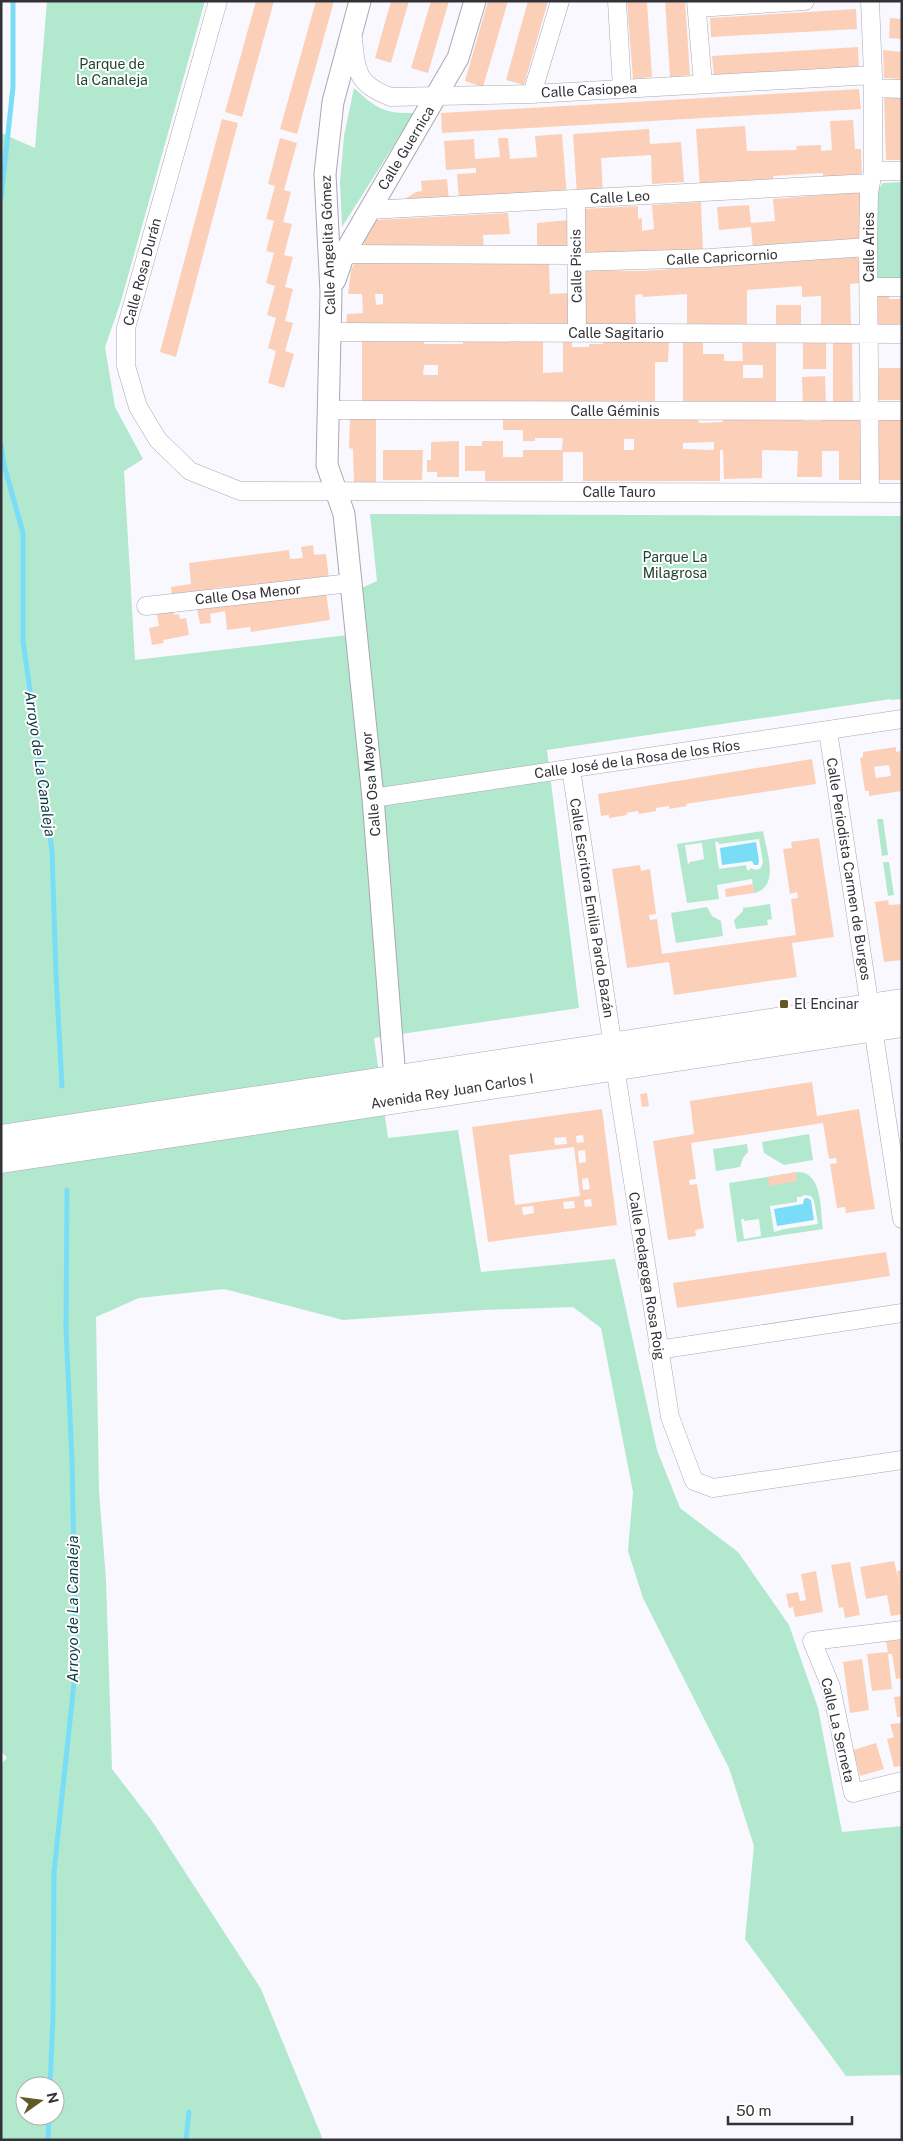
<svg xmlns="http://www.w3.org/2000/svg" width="903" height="2141" viewBox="0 0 903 2141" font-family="'Public Sans',sans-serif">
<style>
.green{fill:#b2e8cd;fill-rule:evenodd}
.water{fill:#7addf7}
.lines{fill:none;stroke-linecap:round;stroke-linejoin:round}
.stream{stroke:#7addf7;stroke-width:5}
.building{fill:#fcd0b8;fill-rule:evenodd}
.minor-casing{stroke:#aaa7b5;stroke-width:19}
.tertiary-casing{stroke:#aaa7b5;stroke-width:23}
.primary-casing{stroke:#aaa7b5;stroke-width:29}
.minor{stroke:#fff;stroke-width:18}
.tertiary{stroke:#fff;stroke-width:21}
.primary{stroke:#fff;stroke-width:28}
.poi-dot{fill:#615a26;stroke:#fff;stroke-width:2}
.labels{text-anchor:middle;stroke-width:4;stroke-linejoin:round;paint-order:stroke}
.park-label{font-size:14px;fill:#1e4332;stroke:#fff}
.street-label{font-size:14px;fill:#333238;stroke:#fff}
.poi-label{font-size:14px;fill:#333238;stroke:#fff;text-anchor:start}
.water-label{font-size:15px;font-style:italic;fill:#0c3b46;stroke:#fff}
</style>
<rect width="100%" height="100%" fill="#f9f8fe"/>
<path class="green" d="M47 1H205L121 301 105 347 115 407 143 459 124 471 135 660 348 635 357 590 377 581 370 514 902 516V699L891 700V699L547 750 579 1008 374 1038 388 1138 458 1130 481 1272 615 1259 657 1450 680 1508 738 1552 789 1625 818 1708 842 1832 902 1826V2075L846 2076 745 1939 754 1846 729 1768 643 1598 628 1551 633 1492 601 1328 573 1307 484 1310 343 1320 224 1289 139 1298 96 1317 99 1491 106 1580 112 1769 152 1821 261 1989 323 2140H2L1 2138V1764L7 1758 1 1751V133L35 148ZM25 2086H55V2116H25Z
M354 88C376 108 384 114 414 113L342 227 340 182 344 136Z
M902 182V283H883L878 277 876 192 883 183Z
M877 819H883L888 855 882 856Z
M763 831C766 850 781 887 754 893L752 879 717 885 719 899 687 903 677 844ZM759 839 763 862 761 868 756 870 750 868V870H747L746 865 719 869 715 842H718L719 844ZM702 843 704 859 690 862 688 865 685 845Z
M883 862H889L894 895 888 896Z
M770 904 772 919 767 920 768 925 736 929 734 920 743 911V908Z
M707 907 712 916 721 921 723 936 676 943 671 913Z
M809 1134 813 1160 784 1165 764 1153 762 1142Z
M747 1144 748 1152 743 1158 740 1167 716 1171 713 1149Z
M798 1172C823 1172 820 1211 823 1229L737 1242 729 1183ZM804 1195 811 1196 814 1201 818 1224 784 1229 774 1232 770 1206 797 1202V1197H801ZM741 1219H744V1221L759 1219 761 1236 744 1239Z"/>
<path class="water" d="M756 842 759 861 758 865H754L752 861 722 865 720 848Z
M807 1198 811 1200 814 1220 777 1226 774 1209 803 1204 804 1199Z"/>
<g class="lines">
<path class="stream" d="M1 198 13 87V1
M1 445 4 465 23 533V640L52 851 56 975 62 1086
M50 2086 53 2016 54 1872 76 1664 72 1460 66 1329 67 1190
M48 2140 49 2116
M186 2140 189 2112"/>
</g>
<path class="building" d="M256 1H274L242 117 225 112Z
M316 1H334L297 134 280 129Z
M391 1H409L391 63 375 58Z
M431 1H449L428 73 411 68Z
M488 1H508L483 87 465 81Z
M528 1H548L524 85 506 80Z
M627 1H647L652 77 633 79Z
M665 1H685L690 75 670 77Z
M856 9 857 29 711 37 710 18Z
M890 18 902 19V39L889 38Z
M858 47 859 67 714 76 712 56Z
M883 50 902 52V79L884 78Z
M859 89 861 109 442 133 441 113Z
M884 97 902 98V160H886Z
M222 119 238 123 176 357 160 352Z
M853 120 855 149H861L862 178 823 180V173L773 176V183L700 188 696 129 745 126 747 151 797 150 796 146 821 145V151L832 150 830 121Z
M649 129 650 144 681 142 684 182 652 184 651 155 601 158 603 194 577 195 573 134Z
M562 134 567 196 459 201 457 174 476 173V168L446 170 444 141 474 139 475 159 500 157 498 138H508L510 159 537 157 535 136Z
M280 138 297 143 284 190 291 192 283 222 292 224 284 255 293 257 285 287 293 289 285 321 293 323 285 351 294 354 284 388 268 383 276 351 268 348 276 318 267 315 275 286 266 283 274 253 266 251 274 221 266 219 275 186 268 184Z
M447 179 449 201 405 199 416 192 422 191 421 181Z
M861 192 862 241 753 250 751 227 719 230 717 207 749 205 751 223 775 221 773 199Z
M701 202 703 252 585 256 583 209 638 206V219L642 218V231L654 229 652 205Z
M508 213 510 234 483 235 484 249 365 247 364 242 375 220Z
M569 220 570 248H537V223Z
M857 257 860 264 861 283 850 284 851 325 821 326V296L802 297V286L747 290V325H687V294L643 297 642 294 635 295 636 328 584 327V270L641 271Z
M355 263H549L550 294 569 293 570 325 346 326 347 314 363 313 362 294H348L351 270ZM375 294H383V304L376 305Z
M878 292H890L889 299H900V295H902V324H878Z
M776 305H801V327H776Z
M362 340H424V344H463V341H543V373L563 372V340H572V347H589V344H603V340L669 341 668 362H655V404L362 403ZM424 365H438V375H423Z
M683 340H703V354H724V361H743L742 341H776V403L683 405ZM743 365H763V378H743Z
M803 342H826V369H803Z
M833 342H852L853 405H833Z
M879 368H902V400H879Z
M825 376 826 404H803L802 377Z
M879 415H902V480H879Z
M350 417H376V482H354L353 449 349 448Z
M503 417 698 418 699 423 723 422V418H803V421H821L822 419H862V480H839V451H822V477H797L798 451 762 450V478L724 479 723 450H720V481H583V452H563V481H485V471H465V446H482V441H503V457H523V450H562L563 438H535V441H523V430H503ZM624 439H634V450H624ZM714 442V450L683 449V443Z
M459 441V477H437V472H427V460H431V442Z
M383 450H423L422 480H383Z
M313 545 314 555 326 554 329 579 214 588V593L172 598 171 587 191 584 189 563 289 550 290 559 303 558 301 547Z
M326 592 330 620 251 632 250 627 227 630 225 611 210 614 211 623 200 624 197 609Z
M173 607 174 615 179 614 180 619 186 618 189 635 163 640 164 643 152 645 149 628 159 626 156 609Z
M896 747V752L900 751 902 763V791L869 796V791H865L860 758 863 757V752ZM889 765 891 776 876 778 874 767Z
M812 759 816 784 686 804 687 806 669 809V806L656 808V811L639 814 638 811 626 813 627 815 609 818V815L601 816 598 794Z
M819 838 834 937 792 943 797 977 674 995 669 962 627 968 612 869 640 865 641 871 650 869 656 914 649 915 650 920 657 919 662 954 796 935 791 899 798 898 797 892 790 894 783 849 792 848 791 842Z
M753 884 754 893 726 897 725 889Z
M888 900 889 905 902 904V960L884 962 875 902Z
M812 1082 817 1116 859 1109 875 1209 846 1213 845 1207 837 1208 830 1164 837 1163 836 1158 829 1159 823 1123 691 1143 696 1179 689 1180 690 1185 697 1184 704 1228 695 1230 696 1236 668 1240 653 1141 694 1134 690 1101Z
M647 1093 649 1106 642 1107 640 1094Z
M602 1109 617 1225 488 1242 472 1127ZM583 1135 584 1142 577 1143 576 1136ZM566 1137 567 1144 555 1145 554 1138ZM574 1147 580 1196 515 1205 509 1155ZM585 1150 586 1162 579 1163 578 1151ZM588 1178 590 1189 583 1190 582 1179ZM591 1199 592 1206 585 1207 584 1200ZM574 1201 575 1208 564 1209 563 1202ZM533 1206 534 1213 523 1215 522 1207Z
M796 1172 797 1181 769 1186 768 1177Z
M886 1252 890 1276 677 1308 673 1283Z
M894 1561 899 1582 897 1571 902 1570V1614L891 1616 887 1595 866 1599 860 1567Z
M850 1562 860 1615 845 1618 843 1607 839 1608 831 1565Z
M816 1571 823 1612 795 1617 793 1607 789 1608 786 1594 798 1592 800 1601 806 1600 801 1574Z
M902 1640V1678L896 1679 892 1654H888L892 1689 872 1691 867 1654 888 1652 886 1641Z
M862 1659 869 1710 850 1713 843 1662Z
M902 1696V1717H897L894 1697Z
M902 1723V1766L894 1767 887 1739 894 1737 890 1724Z
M876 1743 884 1769 860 1776 853 1750Z"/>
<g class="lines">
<defs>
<path id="minor" d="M218 1 126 328V366L138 407 158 440 190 471 240 491 902 493
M617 1 622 88
M696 1 703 84
M870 1 873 75V171L869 193 868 247 870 493
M697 8 805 1
M353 39C356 71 357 85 391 97L532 94 873 75
M873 88 902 89
M532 94 560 1
M873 171H902
M576 200 577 332
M369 210 870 183
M344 254 576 255
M576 262 709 258 868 247
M869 287H902
M330 332 902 334
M328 410 902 411
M146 606 350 583
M828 731 870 1008
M571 769 613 1047
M373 798 902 719
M873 1028 902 1219
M615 1067 670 1417 694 1481 713 1488 902 1460
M658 1350 902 1313
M902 1630 812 1641 831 1687 853 1793 902 1781"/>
<path id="tertiary" d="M360 1 333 102 325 174 331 292 327 465 344 514 373 798 395 1079
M335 280 344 254 458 58 475 1"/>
<path id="primary" d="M1 1139 902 1003
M1 1159 902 1023"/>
</defs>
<use href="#minor" class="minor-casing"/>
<use href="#tertiary" class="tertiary-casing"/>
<use href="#primary" class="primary-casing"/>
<use href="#minor" class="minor"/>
<use href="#tertiary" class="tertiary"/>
<use href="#primary" class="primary"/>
</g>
<rect class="poi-dot" x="779" y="999" width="10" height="10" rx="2.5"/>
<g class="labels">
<g class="park-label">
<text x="112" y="69">Parque de<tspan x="112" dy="16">la Canaleja</tspan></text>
<text x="675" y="562">Parque La<tspan x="675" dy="16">Milagrosa</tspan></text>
</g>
<g class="street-label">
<text transform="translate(589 90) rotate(-3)" y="5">Calle Casiopea</text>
<text transform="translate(406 148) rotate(-59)" y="5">Calle Guernica</text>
<text transform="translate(620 197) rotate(-3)" y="5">Calle Leo</text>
<text transform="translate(328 245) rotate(-92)" y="5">Calle Angelita Gómez</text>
<text transform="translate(869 247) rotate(-90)" y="5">Calle Aries</text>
<text transform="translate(722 257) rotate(-3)" y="5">Calle Capricornio</text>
<text transform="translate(576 266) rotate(-91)" y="5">Calle Piscis</text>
<text transform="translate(142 272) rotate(-75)" y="5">Calle Rosa Durán</text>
<text x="616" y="338">Calle Sagitario</text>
<text x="615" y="416">Calle Géminis</text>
<text x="619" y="497">Calle Tauro</text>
<text transform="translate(248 594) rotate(-6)" y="5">Calle Osa Menor</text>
<text transform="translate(637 759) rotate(-8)" y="5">Calle José de la Rosa de los Ríos</text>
<text transform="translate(371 784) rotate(-95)" y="5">Calle Osa Mayor</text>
<text transform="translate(849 869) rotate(81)" y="5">Calle Periodista Carmen de Burgos</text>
<text transform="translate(592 908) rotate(81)" y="5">Calle Escritora Emilia Pardo Bazán</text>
<text transform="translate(452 1091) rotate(-9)" y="5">Avenida Rey Juan Carlos I</text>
<text transform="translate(647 1276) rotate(81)" y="5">Calle Pedagoga Rosa Roig</text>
<text transform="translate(838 1730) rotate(77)" y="5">Calle La Serneta</text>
</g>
<g class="poi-label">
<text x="794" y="1009">El Encinar</text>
</g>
<g class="water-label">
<text transform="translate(40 764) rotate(82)" y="5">Arroyo de La Canaleja</text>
<text transform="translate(73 1609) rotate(-90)" y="5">Arroyo de La Canaleja</text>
</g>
</g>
<rect width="903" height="2141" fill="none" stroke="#333238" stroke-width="5"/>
<g transform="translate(40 2101) rotate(76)"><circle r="24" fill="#ffffff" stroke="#adadaf"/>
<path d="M0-4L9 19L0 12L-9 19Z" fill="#615a26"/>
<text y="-8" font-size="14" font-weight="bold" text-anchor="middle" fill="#333238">N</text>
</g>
<path d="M728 2116v8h124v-8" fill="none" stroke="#333238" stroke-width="2.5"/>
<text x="736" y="2116" font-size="15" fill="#333238" stroke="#ffffff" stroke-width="4" paint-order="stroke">50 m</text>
</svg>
